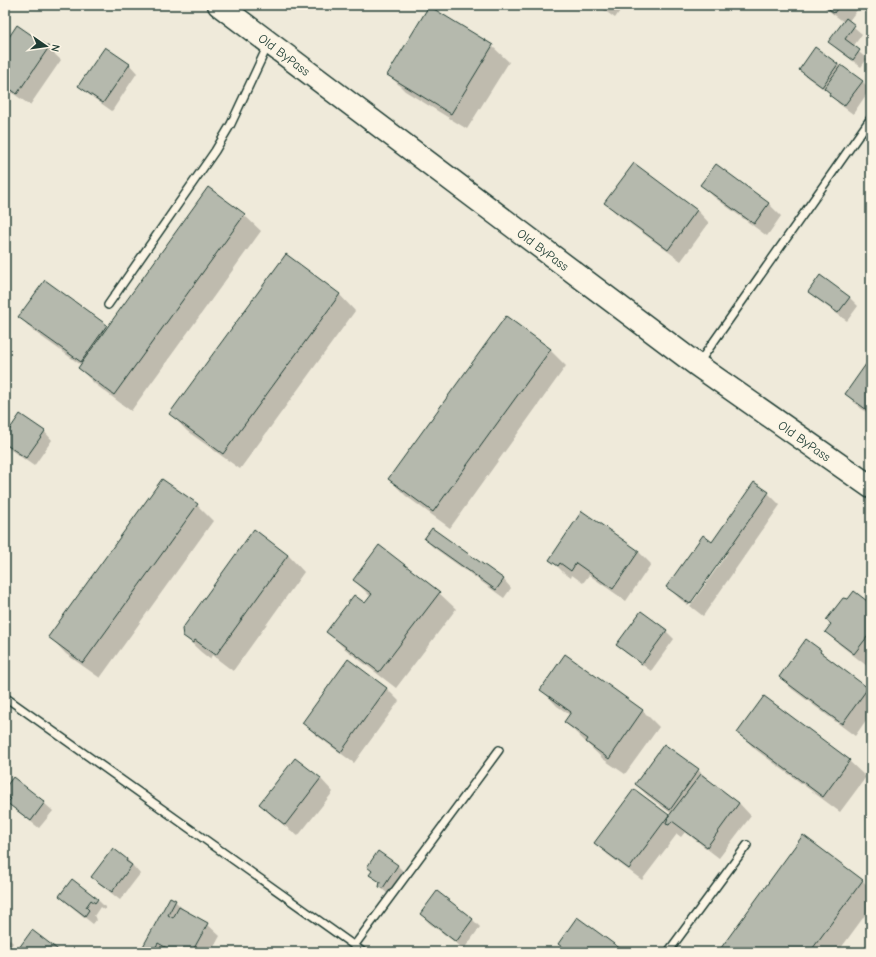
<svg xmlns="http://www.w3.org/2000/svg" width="876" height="957" viewBox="0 0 876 957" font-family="'Comic Neue',sans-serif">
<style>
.shadow{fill:#0003}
.building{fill:#b5b9ad;stroke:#1f3d34}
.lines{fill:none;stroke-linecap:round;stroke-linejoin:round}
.service-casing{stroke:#1f3d34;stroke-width:10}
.primary-casing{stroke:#1f3d34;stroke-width:25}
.service{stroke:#fcf5e5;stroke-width:7}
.primary{stroke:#fcf5e5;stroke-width:22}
.labels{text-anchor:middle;stroke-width:3;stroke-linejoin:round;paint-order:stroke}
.street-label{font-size:13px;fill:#1f3d34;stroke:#fcf5e5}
</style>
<rect width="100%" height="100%" fill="#efeada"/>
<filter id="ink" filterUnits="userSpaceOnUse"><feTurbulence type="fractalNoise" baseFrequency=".025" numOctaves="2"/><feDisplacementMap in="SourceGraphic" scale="8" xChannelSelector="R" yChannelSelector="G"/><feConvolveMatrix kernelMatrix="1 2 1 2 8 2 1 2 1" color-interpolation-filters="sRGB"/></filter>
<g filter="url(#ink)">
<path class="shadow" d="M597 5H624L615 18Z
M821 5H861L848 22 862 34 853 47 867 59 861 67 838 50 830 42 844 22Z
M5 45 48 48 61 60 30 105 5 88Z
M492 46 509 62 467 129 405 91 388 74Z
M815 48 862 81 870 89 853 114 838 103 831 94 808 78 800 70Z
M129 64 137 73 112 111 88 94 80 86Z
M634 164 697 210 709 223 681 261 618 215 606 203Z
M716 165 769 204 781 216 767 236 714 197 702 185Z
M244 215 261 231 131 411 95 384 79 368 81 365 32 330 20 317 45 282 108 328Z
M810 291 849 297 858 306 847 321 818 300Z
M339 294 355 311 240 469 187 431 171 414Z
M550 350 566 366 450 528 406 496 389 479Z
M871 359V415L859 407 846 394Z
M44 431 52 440 34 466 11 450 5 444V438Z
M768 493 780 505 703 616 690 606 727 554H724L688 605 680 599 668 587 712 543Z
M197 505 213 521 100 678 66 654 50 637Z
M583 513 639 552 651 564 626 601 589 575 583 583 572 575 571 578 563 572 550 559Z
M425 539 503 579 511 588 504 598 433 547Z
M288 555 304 572 233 671 212 655 210 659 201 652 184 636Z
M354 580 439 593 456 609 396 688 344 648 328 632 365 605 371 597Z
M5 591 10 596 5 602Z
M871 605V660L867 666 839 644 826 632Z
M666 631 674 639 651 671 626 653 617 645Z
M820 651 829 660 871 692V713L855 736 792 689 780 677Z
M386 688 399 701 354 763 316 735 303 723Z
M541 689 643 711 659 727 625 774 603 759 565 722 570 715 557 706Z
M764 698 849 761 866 777 840 812 755 749 739 733Z
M295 759 321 779 333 792 298 836 272 816 260 804Z
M698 770 711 782 739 803 751 816 719 858 685 832 681 837 677 834 642 880 608 855 595 842 635 790 670 817 672 814 648 796 636 784Z
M13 779 44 803 53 811 39 828 17 811 9 803 11 800 5 794V789Z
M113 849 127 859 140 874 120 900 101 885 93 877Z
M378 853 398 866 406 874 389 895 380 887 381 884 371 875 373 871Z
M72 880 98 900 106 908 104 910 100 907 94 916 97 919 93 924 68 904 60 896Z
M862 880 871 889V907L838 952H719Z
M175 901 187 913 207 924 220 936 211 952H141Z
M421 914 472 919 480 927 464 949 429 923Z
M5 935 13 943 7 952H5Z"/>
<path class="building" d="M824 5H840L834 13Z
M429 6 493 45 451 114 387 75Z
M846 18 855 25 845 39 860 50 853 60 828 42Z
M17 25 49 47 17 94 5 85V43Z
M105 47 130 64 103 103 78 86Z
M815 47 838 64 822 87 799 70Z
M841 65 863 81 844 106 829 95 830 93 824 88Z
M634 163 697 210 668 250 604 203Z
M716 164 769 203 754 224 700 185Z
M208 187 245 214 114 395 78 368Z
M286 254 340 294 223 454 169 414Z
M820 275 850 297 838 313 808 292Z
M45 280 107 325 81 362 18 317Z
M506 316 551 349 433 512 388 479Z
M871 357V413L845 394Z
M20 414 45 431 26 458 5 444V436Z
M162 479 198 504 83 663 48 637Z
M754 482 769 492 690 604 666 587 703 535 712 542Z
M582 511 639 551 613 589 576 563 571 571 560 563 558 566 549 560Z
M432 528 504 579 496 590 424 539Z
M254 529 288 555 216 655 195 640 193 643 183 636 182 629Z
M379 545 440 592 379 672 326 632 354 595 365 603 372 594 353 580Z
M854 591 871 604V632L854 654 825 632 831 624 826 620 843 598 848 599Z
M641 611 667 630 642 664 616 645Z
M806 639 821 650 820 652 868 688 842 724 779 677Z
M565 654 643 710 609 759 586 742 588 739 564 722 571 712 540 690Z
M348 659 387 688 341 752 302 723Z
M764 696 850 760 823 797 737 733Z
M664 744 699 769 670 810 635 784Z
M295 758 321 778 285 825 259 804Z
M701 774 739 803 707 847 672 821 669 825 666 824 668 817Z
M13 777 45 802 31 821 7 803 11 799 5 795V788Z
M634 789 669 815 629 869 594 843Z
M803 835 863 880 810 952H718Z
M113 848 127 859 126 861 132 865 112 892 91 877Z
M378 851 398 865 383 888 379 887 380 882 369 875 372 871 367 867Z
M72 879 98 899 95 903 91 900 86 907 89 910 85 916 59 896Z
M437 891 473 919 456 942 420 914Z
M170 897 176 900 168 915 173 918 179 907 208 923 192 952H174L158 943 153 952H140Z
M577 917 625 952H569L558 944Z
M32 930 61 952H16Z"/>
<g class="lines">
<defs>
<path id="service" d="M108 305 215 151 231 124 268 45
M698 364 871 118
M5 697 363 952
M354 946 499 750
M668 952 747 845"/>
<g id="primary">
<path id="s1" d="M219 5 697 365 871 487"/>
</g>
</defs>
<use href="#service" class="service-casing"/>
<use href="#primary" class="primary-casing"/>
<use href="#service" class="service"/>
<use href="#primary" class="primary"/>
</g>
</g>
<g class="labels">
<g class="street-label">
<text dy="5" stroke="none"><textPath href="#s1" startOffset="82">Old ByPass</textPath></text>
<text dy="5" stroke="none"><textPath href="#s1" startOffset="406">Old ByPass</textPath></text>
<text dy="5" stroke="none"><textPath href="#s1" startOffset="730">Old ByPass</textPath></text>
</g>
</g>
<rect width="876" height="957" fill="none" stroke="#fcf5e5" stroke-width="20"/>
<rect x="10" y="10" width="856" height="937" fill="none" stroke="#1f3d34" stroke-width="1.5" filter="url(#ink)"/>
<g transform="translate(46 46) rotate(103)" stroke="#fcf5e5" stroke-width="3" paint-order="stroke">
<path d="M0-3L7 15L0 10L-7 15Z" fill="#1f3d34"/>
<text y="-6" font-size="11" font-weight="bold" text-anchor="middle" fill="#1f3d34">N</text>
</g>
</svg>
